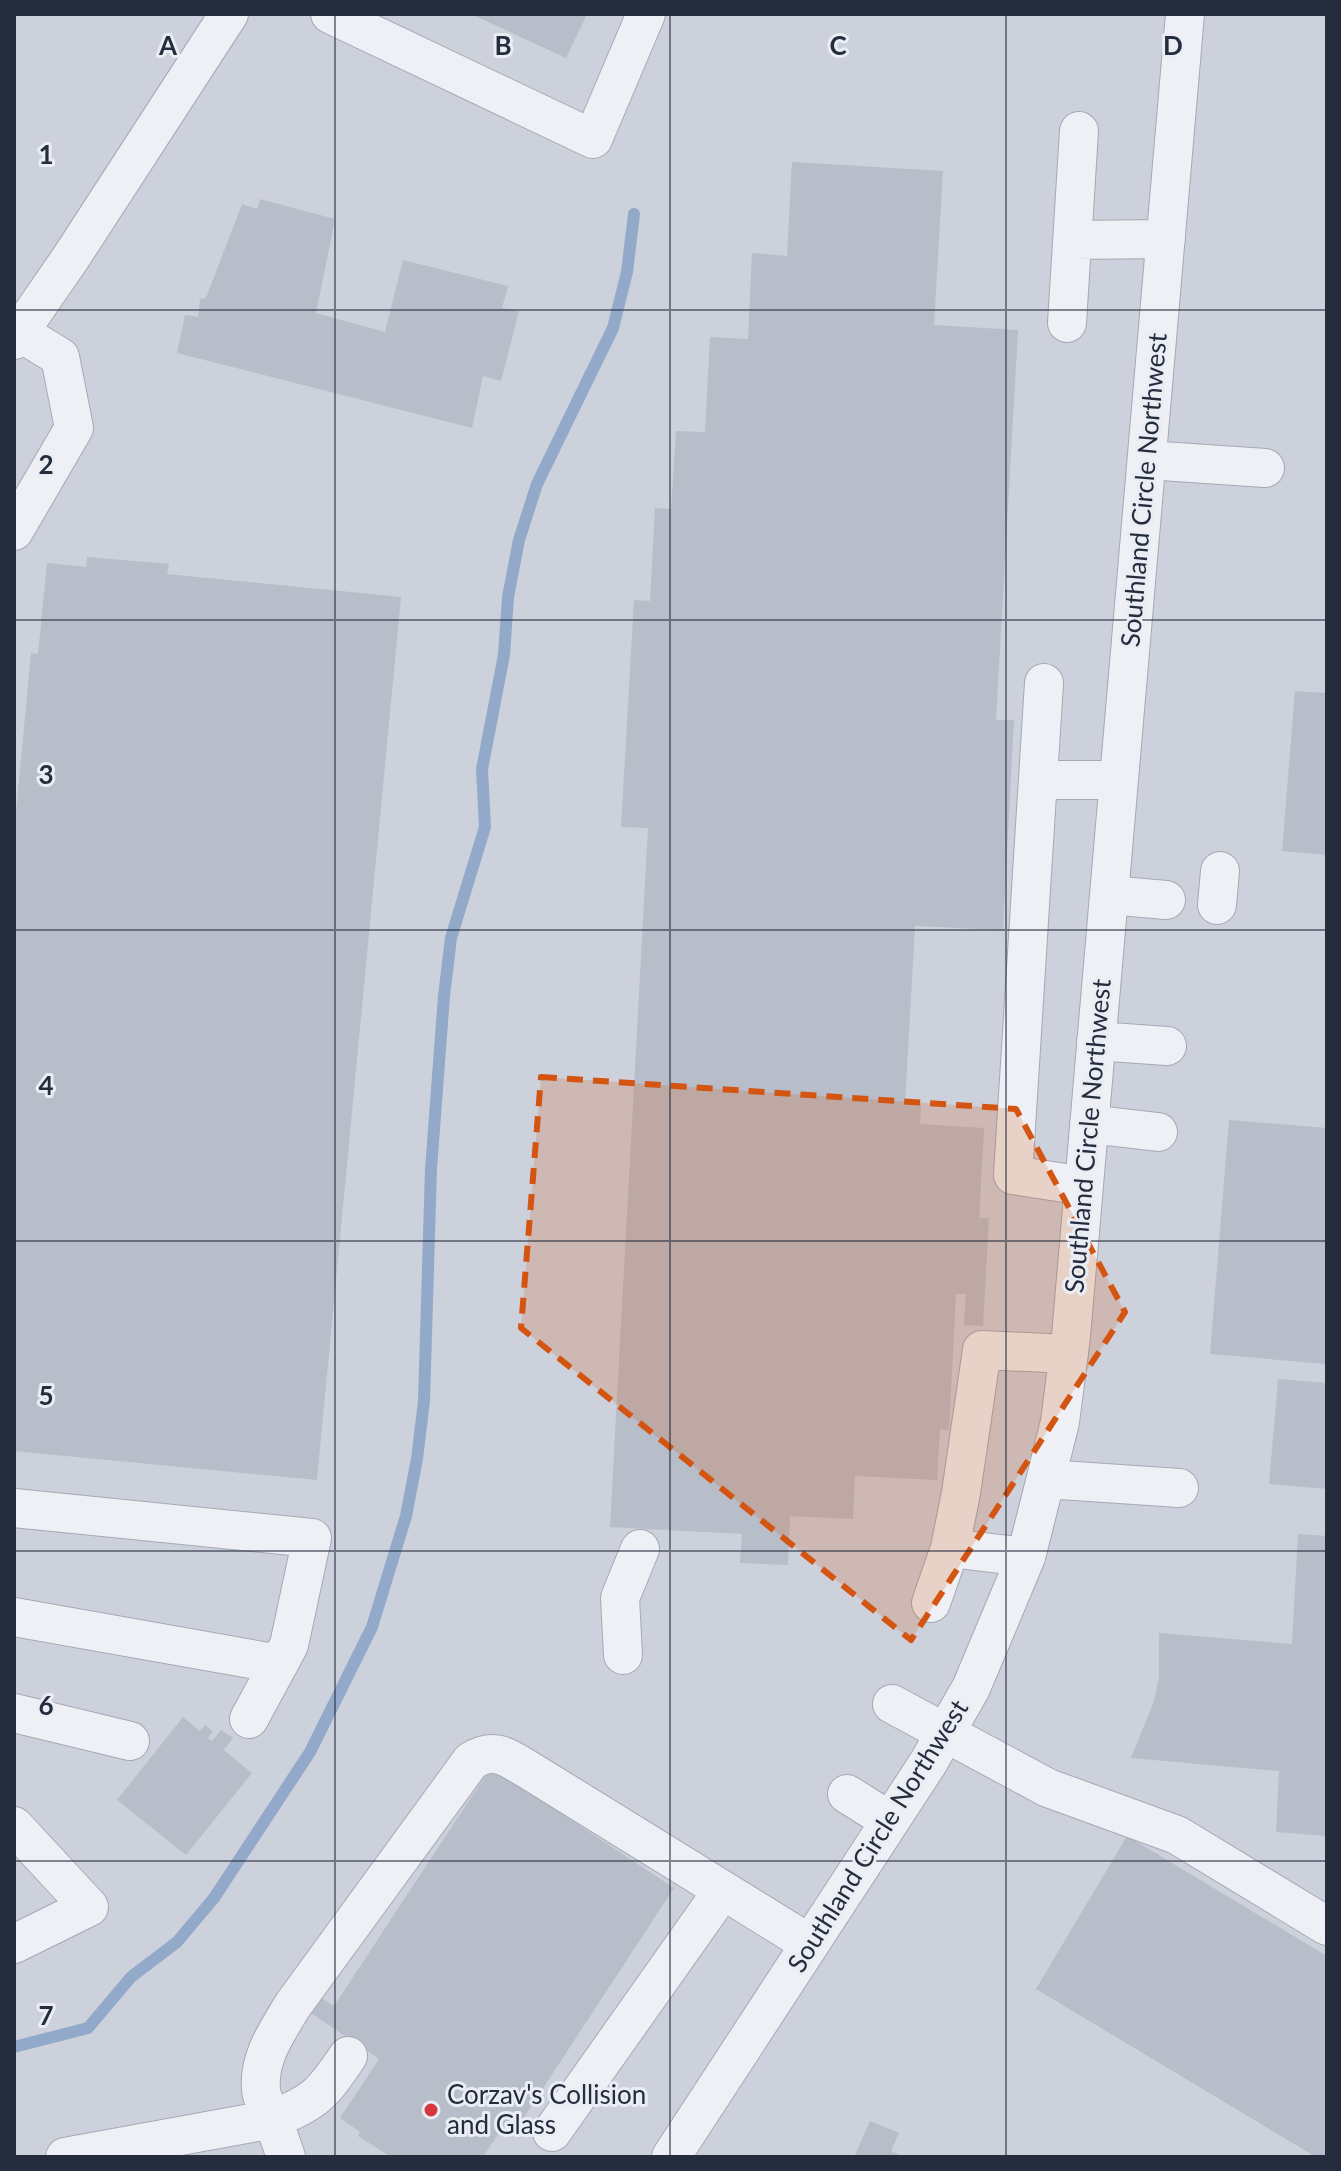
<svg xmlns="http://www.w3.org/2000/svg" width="1341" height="2171" viewBox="0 0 1341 2171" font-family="Lato,sans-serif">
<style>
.built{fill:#cdd1dc}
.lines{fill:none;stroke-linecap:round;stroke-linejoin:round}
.stream{stroke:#93a9ca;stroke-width:12}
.building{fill:#b8bdca}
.minor-casing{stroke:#a4a9b4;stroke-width:40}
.minor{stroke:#eef0f5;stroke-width:38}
.marked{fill:#d45411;fill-opacity:0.2;stroke:#d45411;stroke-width:6;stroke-dasharray:16 10;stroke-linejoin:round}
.grid{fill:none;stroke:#242c3d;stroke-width:2;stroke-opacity:0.55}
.poi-dot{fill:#d63642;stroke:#eaeef4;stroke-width:3}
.labels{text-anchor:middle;stroke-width:6;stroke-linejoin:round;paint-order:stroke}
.street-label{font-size:26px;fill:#242c3d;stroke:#eaeef4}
.poi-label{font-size:26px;fill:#242c3d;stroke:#eaeef4;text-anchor:start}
.grid-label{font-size:26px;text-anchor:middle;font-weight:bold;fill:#242c3d;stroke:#eaeef4;stroke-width:6;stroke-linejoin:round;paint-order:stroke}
</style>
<rect width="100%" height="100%" fill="#dbdfe7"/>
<path class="built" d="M14 14H1327V2157H14Z"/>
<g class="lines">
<path class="stream" d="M14 2047 88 2028 131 1977 177 1942 214 1898 310 1752 372 1627 406 1516 417 1459 424 1401 431 1169 444 996 451 938 485 827 482 769 504 655 508 597 519 540 537 484 613 328 627 272 634 214"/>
</g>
<path class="building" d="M471 14H587L566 58Z
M792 162 943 171 934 325 1018 330 996 720H1014L1003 930 915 926 905 1103 921 1104 920 1124 984 1128 979 1218H989L983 1326 964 1325 966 1294H956L949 1430 940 1429 937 1480 855 1476 853 1519 790 1516 788 1565 740 1563 742 1534 610 1527 648 828 621 827 634 600 650 601 655 508 671 509 676 431 705 432 710 337 748 339 752 253 787 256Z
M260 199 335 219 316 313 385 332 403 260 508 286 502 308 519 311 501 381 483 376 472 428 177 353 185 315 198 317 200 299 206 298 242 204 257 209Z
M87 557 169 564 167 574 401 597 317 1480 14 1451V833L31 653 38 654 47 563 86 567Z
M1295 691 1327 693V855L1282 851Z
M1229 1120 1327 1128V1364L1210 1354Z
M1278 1379 1327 1383V1489L1269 1484Z
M1298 1534 1327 1536V1836L1276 1832 1279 1771 1131 1758 1154 1701 1159 1677V1633L1292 1644Z
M183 1717 200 1731 205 1725 213 1731 208 1738 212 1741 221 1730 233 1738 224 1750 252 1773 186 1855 117 1800Z
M491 1767 674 1888 515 2131 504 2125 483 2157H391L358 2136 360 2132 340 2118 379 2059 299 2005 309 1990 334 2006Z
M1127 1836 1327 1956V2157H1316L1036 1989Z
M870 2121 899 2133 891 2151 904 2157H854Z"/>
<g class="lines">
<defs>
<path id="minor" d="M330 14 593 139 646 14
M1072 240 1166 239
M1067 323 1079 131
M14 340 70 259 229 14
M1147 460 1265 468
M14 531 74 428 60 357 19 332
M1044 683 1013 1175 1084 1186
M1038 780H1119
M1109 895 1166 900
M1217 905 1220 871
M1096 1041 1167 1046
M1089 1124 1158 1132
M1046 1479 1179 1488
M14 1508 312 1538 289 1645 249 1719
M1026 1557 950 1548 961 1493 982 1350 1069 1354
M931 1603 950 1548
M14 1617 279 1664
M623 1655 620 1598 640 1549
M892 1704 1048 1788 1177 1835 1327 1926
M14 1713 130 1741
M847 1794 890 1821
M14 1826 89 1907 14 1944
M348 2056C323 2093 316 2102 273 2119 269 2110 261 2098 261 2089 258 2058 278 2030 293 2005L471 1761C494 1747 505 1756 527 1769L810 1944
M552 2132 723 1890
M65 2157 273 2119 286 2157
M671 2157 928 1763 971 1688 1026 1557 1060 1422 1071 1336 1185 14"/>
</defs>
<use href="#minor" class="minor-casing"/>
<use href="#minor" class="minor"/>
</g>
<path class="marked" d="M541 1077 1016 1109 1125 1312 911 1640 521 1328Z"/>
<path class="grid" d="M335 14V2157M670 14V2157M1006 14V2157M14 310H1327M14 620H1327M14 930H1327M14 1241H1327M14 1551H1327M14 1861H1327"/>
<circle class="poi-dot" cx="431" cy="2110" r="8"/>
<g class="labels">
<g class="street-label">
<text transform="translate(1144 490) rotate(-85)" y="9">Southland Circle Northwest</text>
<text transform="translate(1088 1136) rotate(-85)" y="9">Southland Circle Northwest</text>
<text transform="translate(878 1836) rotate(-58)" y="9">Southland Circle Northwest</text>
</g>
<g class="poi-label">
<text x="447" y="2104">Corzav's Collision<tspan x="447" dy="30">and Glass</tspan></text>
</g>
</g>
<g class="grid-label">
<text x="168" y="55">A</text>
<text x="503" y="55">B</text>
<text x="838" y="55">C</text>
<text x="1173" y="55">D</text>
<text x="46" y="164">1</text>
<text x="46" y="474">2</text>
<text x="46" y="784">3</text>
<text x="46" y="1095">4</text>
<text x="46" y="1405">5</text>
<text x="46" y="1715">6</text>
<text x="46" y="2025">7</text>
</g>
<rect width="1341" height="2171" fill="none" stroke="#242c3d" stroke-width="32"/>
</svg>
